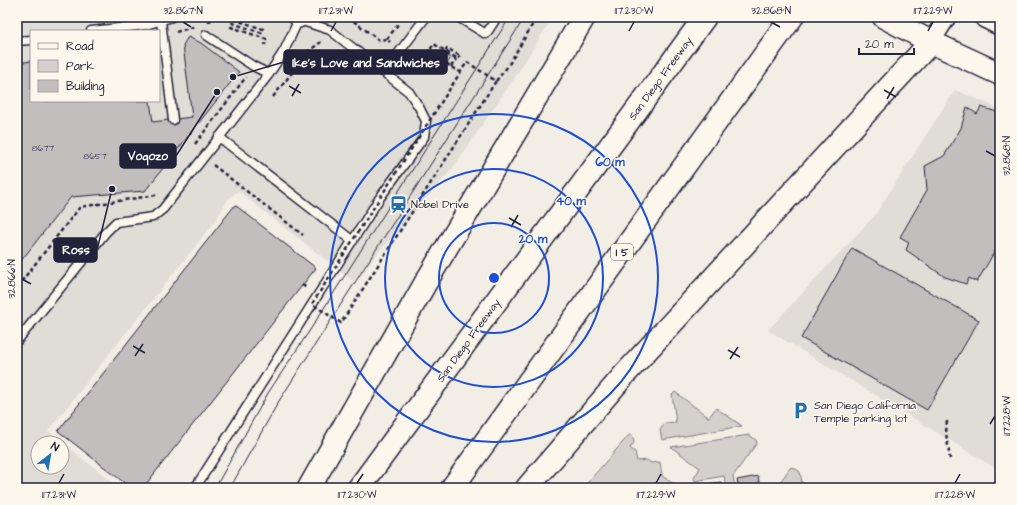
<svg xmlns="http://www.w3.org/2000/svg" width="1017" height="505" viewBox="0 0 1017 505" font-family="'Architects Daughter',sans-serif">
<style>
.built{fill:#e0dcd6;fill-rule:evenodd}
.green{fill:#d4d1cc;stroke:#7b7a84}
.building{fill:#c2bebe;stroke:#22223b}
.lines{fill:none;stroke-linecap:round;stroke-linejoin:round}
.lane-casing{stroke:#22223b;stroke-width:11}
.street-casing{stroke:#22223b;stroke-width:20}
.secondary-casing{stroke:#22223b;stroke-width:25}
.highway-casing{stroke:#22223b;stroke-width:25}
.path{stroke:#22223b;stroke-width:2.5;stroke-dasharray:4 3;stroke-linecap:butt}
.lane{stroke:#fbf7ec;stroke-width:8}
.street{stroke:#fbf7ec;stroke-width:17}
.secondary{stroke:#fbf7ec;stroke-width:22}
.highway{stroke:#fbf7ec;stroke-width:22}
.tram{stroke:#22223b;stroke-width:1}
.path-bridge{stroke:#22223b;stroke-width:2.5;stroke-dasharray:4 3;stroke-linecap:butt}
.ticks{fill:none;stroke:#22223b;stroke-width:1.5}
.ring{fill:none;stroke:#1d4ed8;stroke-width:2}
.labels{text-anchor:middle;stroke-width:3;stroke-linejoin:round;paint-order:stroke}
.number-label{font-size:9px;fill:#4a495c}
.shield{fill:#fbf7ec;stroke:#636270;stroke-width:1}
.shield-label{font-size:10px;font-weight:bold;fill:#22223b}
.street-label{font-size:11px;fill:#22223b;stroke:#fbf7ec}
.poi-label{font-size:11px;fill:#22223b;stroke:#fbf7ec;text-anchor:start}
.centre{fill:#1d4ed8;stroke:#fbf7ec;stroke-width:2}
.ring-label{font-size:12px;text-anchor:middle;font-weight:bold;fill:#1d4ed8;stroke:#fbf7ec;stroke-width:3;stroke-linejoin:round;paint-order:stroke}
.leader{fill:none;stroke:#22223b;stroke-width:1.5}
.callout-dot{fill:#22223b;stroke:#fbf7ec;stroke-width:1.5}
.callout{fill:#22223b;stroke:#22223b;stroke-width:1.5}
.callout-label{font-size:12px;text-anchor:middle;font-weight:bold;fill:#fff}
.neatline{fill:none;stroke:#22223b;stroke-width:1.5}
.ticks-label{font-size:10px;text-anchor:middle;fill:#22223b}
</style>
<rect width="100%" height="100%" fill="#f2eee5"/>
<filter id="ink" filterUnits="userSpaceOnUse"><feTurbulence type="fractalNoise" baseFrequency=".025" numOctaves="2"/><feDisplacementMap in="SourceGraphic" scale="8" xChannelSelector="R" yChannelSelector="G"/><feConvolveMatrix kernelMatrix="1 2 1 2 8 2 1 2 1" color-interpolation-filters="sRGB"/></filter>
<g filter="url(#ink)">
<path class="built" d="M17 17H553L515 77 452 169 353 281 238 191 228 199 216 220 48 431 120 488H17ZM31 31H159V101H31ZM38 443H62V467H38Z
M955 90 1000 109V471L768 330 875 215Z"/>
<path class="green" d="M675 392 708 417H709L716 408 742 426 662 440 660 430 665 423 676 422 672 395Z
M629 435H632L634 443 630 448 635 452 637 461 647 460 651 463 660 462 662 476 678 487 583 488Z
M749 435 756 440 757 443 733 476 735 488H726L724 476 695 481 694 478 700 468 671 447Z
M793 467 800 472 803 488H776L790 468Z"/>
<path class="building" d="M188 37 201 43 239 72 145 191 71 197 17 266V63L31 61V101H150L153 122 192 117 183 45Z
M443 53 451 58 443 69 435 64Z
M967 107 977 114 981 107 1000 113V242L977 282 969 278 966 284 945 277 906 250 909 242 900 237 927 190 925 166 944 156 961 128Z
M235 205 316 268 143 488H131L58 431Z
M852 248 979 320 927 410 801 338Z
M758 476 760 488H739L737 480Z
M721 482 722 488H679Z"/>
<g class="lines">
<defs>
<path id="lane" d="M458 17 486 34 497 17
M161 21 173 120
M91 31 146 25 172 17
M206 35 253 66 269 74
M17 41 31 40
M384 72 426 17
M219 137 353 241
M17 341 106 232 116 222 153 217 163 209 269 74 284 51 299 19
M195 488 379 199 424 137 426 121 419 107 409 92 330 30 290 17"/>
<path id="street" d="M299 19 302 17
M931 42 947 17"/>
<path id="secondary" d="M884 17 931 42 1000 74
M986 17 1000 24"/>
<path id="highway" d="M309 488 426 282 584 17
M359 488 705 17
M452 488 792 17
M527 488 625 374 931 42"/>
</defs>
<use href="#lane" class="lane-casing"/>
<use href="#street" class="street-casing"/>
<use href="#secondary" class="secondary-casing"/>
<use href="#highway" class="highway-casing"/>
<path class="path" d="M227 17 263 29 262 33 232 23 231 27 266 39 265 45
M348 17 379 40 387 39 390 42
M208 22 216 17
M176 32 196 26
M387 39 399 23
M428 53 461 73
M412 57 428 53 434 44 458 59 460 56
M451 67 456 59
M496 81 508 66 537 17
M273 97 309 51 321 42
M195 144 246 77
M213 165 303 235
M302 285 307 288
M17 287 80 207 156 195
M947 421 946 433 950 459"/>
<use href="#lane" class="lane"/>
<use href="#street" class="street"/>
<use href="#secondary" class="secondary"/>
<use href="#highway" class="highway"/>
<path class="tram" d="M215 488 268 393 310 330 510 17
M230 488 279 401 525 17"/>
<path class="path-bridge" d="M456 59 445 53 447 48 460 56
M467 62 496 81 341 323 312 304Z"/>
</g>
</g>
<path class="ticks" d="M183 22 191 27M771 22 780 27M331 31 336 22M629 31 634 22M928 31 933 22M289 86 301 93M884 90 896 97M292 96 299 84M887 99 894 87M986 151 995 156M509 218 521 225M511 227 518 215M22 279 31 284M133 346 145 353M728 350 740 357M135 356 143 344M730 359 738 347M990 424 995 416M59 483 64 474M357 483 363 474M656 483 661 474M955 483 960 474"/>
<g class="ring">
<circle cx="494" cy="278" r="55"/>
<circle cx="494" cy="278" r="109"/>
<circle cx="494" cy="278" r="164"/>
</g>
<defs>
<symbol id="station-bare" viewBox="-9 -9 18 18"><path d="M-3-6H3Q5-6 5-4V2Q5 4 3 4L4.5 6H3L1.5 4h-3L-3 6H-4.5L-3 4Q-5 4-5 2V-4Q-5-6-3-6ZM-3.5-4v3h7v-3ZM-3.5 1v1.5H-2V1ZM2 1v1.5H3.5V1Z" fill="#1f6fb2" stroke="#fbf7ec" stroke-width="2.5" paint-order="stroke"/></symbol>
<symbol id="parking-bare" viewBox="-9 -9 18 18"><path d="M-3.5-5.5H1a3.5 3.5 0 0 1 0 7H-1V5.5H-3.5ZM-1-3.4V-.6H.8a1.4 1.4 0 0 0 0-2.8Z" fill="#1f6fb2" stroke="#fbf7ec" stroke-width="2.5" paint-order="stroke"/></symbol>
</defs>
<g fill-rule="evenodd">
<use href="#station-bare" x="386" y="192" width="25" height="25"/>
<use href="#parking-bare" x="788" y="398" width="25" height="25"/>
</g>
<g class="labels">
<g class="number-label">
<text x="43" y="151">8677</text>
<text x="95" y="159">8657</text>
</g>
<rect class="shield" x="611" y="244" width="22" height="16" rx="3"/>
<g class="shield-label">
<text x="622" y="256">I 5</text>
</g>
<g class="street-label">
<text transform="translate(660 78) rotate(-54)" y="4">San Diego Freeway</text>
<text transform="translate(468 340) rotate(-54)" y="4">San Diego Freeway</text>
</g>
<g class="poi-label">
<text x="411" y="208">Nobel Drive</text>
<text x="814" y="409">San Diego California<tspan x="814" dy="13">Temple parking lot</tspan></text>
</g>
</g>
<circle cx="494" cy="278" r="6" class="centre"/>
<g class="ring-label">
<text x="610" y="166">60 m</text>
<text x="571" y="205">40 m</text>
<text x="533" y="243">20 m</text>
</g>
<path class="leader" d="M233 77L284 62M217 92L176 156M112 189L97 250"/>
<g class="callout-dot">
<circle cx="233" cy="77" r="4"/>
<circle cx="217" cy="92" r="4"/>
<circle cx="112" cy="189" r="4"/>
</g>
<g class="callout">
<rect x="284" y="50" width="163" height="24" rx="4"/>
<rect x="120" y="144" width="56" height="24" rx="4"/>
<rect x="54" y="238" width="43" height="24" rx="4"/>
</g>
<g class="callout-label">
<text x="366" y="67">Ike's Love and Sandwiches</text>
<text x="148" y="160">Voqozo</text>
<text x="76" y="254">Ross</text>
</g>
<rect width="1017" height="505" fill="none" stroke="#fbf7ec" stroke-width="44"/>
<rect x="30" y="30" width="130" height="72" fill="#fbf7ec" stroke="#a4a2a5"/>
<rect x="38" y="43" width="20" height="6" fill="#fbf7ec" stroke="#a4a2a5"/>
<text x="66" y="50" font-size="12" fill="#22223b">Road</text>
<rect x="38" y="60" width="20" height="12" fill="#d4d1cc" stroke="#a4a2a5"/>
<text x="66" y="70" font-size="12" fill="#22223b">Park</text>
<rect x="38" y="80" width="20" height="12" fill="#c2bebe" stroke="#a4a2a5"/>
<text x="66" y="90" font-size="12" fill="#22223b">Building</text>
<g transform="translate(50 455) rotate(31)"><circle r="19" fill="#fbf7ec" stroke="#a4a2a5"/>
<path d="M0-3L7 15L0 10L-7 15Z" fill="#1f6fb2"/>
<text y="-6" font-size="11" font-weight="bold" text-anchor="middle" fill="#22223b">N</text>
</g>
<path d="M859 48v6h55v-6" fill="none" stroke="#22223b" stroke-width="2"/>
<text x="865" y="48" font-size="12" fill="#22223b" stroke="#fbf7ec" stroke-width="3" paint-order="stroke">20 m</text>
<rect x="22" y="22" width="973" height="461" class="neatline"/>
<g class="ticks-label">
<text x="183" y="14">32.867°N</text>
<text x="336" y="14">117.231°W</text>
<text x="634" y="14">117.230°W</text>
<text x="771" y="14">32.868°N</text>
<text x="933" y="14">117.229°W</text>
<text transform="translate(1006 156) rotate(-90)" y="4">32.868°N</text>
<text transform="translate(11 279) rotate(-90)" y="4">32.866°N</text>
<text transform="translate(1006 416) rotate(-90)" y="4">117.228°W</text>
<text x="59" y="498">117.231°W</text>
<text x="357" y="498">117.230°W</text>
<text x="656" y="498">117.229°W</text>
<text x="955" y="498">117.228°W</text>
</g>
</svg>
